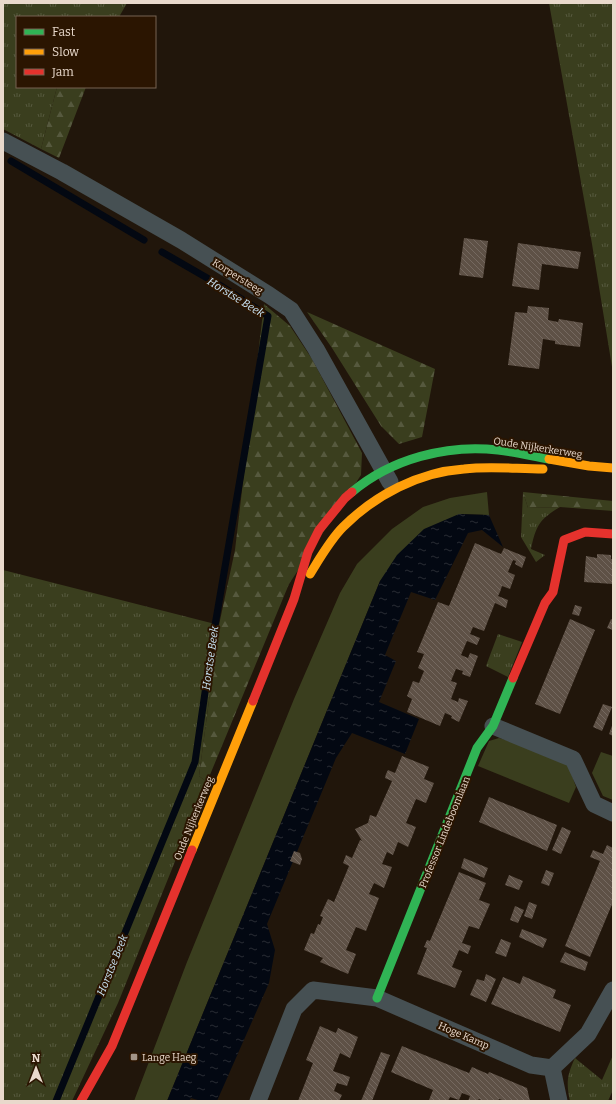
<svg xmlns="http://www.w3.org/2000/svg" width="616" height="1104" viewBox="0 0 616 1104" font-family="Bitter,serif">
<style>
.grass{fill:url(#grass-tufts)}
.forest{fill:url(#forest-firs)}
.park{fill:#3a3e1e}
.water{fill:url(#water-ripples)}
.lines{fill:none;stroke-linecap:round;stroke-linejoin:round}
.stream{stroke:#030812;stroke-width:7}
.building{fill:url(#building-back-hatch)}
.street{stroke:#465053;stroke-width:17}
.fast{stroke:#30b455;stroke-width:9}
.slow{stroke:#ff9f0a;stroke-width:9}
.jam{stroke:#e5322d;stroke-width:9}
.poi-dot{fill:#a39588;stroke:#2b1501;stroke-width:1.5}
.labels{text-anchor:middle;stroke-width:4;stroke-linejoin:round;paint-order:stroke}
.street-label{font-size:10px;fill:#e9d9cc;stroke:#2b1501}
.poi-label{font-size:10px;fill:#e9d9cc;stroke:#2b1501;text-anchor:start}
.water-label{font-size:11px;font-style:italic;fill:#cce8fb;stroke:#2b1501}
</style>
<defs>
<pattern id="grass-tufts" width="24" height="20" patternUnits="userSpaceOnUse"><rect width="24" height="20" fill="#3a3e1e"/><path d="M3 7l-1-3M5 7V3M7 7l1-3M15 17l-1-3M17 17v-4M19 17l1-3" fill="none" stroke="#56593e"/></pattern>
<pattern id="forest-firs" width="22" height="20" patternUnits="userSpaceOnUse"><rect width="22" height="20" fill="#3a3e1e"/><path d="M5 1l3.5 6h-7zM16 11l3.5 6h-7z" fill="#56593e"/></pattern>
<pattern id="water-ripples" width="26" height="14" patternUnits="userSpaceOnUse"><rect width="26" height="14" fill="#030812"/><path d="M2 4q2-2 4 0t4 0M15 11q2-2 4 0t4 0" fill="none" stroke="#282b33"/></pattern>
<pattern id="building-back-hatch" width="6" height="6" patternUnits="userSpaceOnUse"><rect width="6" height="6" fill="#5e5146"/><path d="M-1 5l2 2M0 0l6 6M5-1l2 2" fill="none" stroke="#756960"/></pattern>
</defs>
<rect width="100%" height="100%" fill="#21160b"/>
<path class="grass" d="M3 3H127L119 17H17V87H57L41 149 3 129Z
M549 3H613V373L592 244Z
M523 492 528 508 560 507C540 519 536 525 531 549L545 555 536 562 521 537Z
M3 570 219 625 199 776 207 782 118 1003 72 1101H3Z
M498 634 522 642 508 677 486 666Z
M613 1055V1090L608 1101H570C566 1083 567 1075 575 1058L602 1080Z"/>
<path class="forest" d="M57 87H86L59 158 41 149Z
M264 304 290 326 312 359 362 453 361 475 289 584 207 782 199 776 219 625 235 550Z
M307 312 435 369 422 437 399 444 381 426 332 348Z
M523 492 613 501V511L560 507 528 508Z"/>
<path class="park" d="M487 492 489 515 459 514 380 581 167 1101H134L187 962 254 798 294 699 340 593 357 564 392 529 423 507 450 498Z
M499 738 514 742 568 764 576 787 569 803 478 766 489 741Z
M601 752 613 756V800L603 796 592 773Z"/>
<path class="water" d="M459 514 489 515 503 547 482 530 468 533 435 600 411 592 385 655 396 661 379 702 419 719 405 754 352 733 336 758 267 924 275 950 269 983 217 1101H201L191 1098 189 1101H167L380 581 397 555 424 529Z"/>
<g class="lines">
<path class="stream" d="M11 161 144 240
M56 1101 195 762 213 637 268 316 221 286 162 252"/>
</g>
<path class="building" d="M464 238 488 241 483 278 459 275Z
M518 243 581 252 578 269 542 264 539 290 512 286Z
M528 306 549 308 548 320 558 322 559 319 583 323 580 347 555 344V341L543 339 539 369 508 365 515 312 527 313Z
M475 543 501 554 504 548 526 557 522 568 515 564 516 561 513 560 508 572 515 575 510 589 502 586 500 592 498 596 508 600 506 608 495 603 484 631 473 627 470 634 480 638 477 645 467 641 461 655 468 658 470 653 478 656 470 677 462 674 463 671 456 669 451 681 457 683 451 699 458 702 459 698 468 701 459 722 451 718 452 716 445 713 440 726 407 712 412 699 407 696 413 681 419 683 424 671 418 668 424 654 417 652 438 602 449 606Z
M597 554 611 555V559H613V584L584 582 586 556 597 558Z
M575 605 582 607 579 616 572 614Z
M570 619 595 630 560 714 535 704Z
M611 619 613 620V630L607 628Z
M603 704 612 707 602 731 593 727Z
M613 723V736L609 734Z
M402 756 429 767 424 779 434 783 426 803 416 799 406 823 416 827 408 847 398 842 393 855 387 852 382 864 392 867 384 888 374 883 369 894 379 898 366 931 356 927 346 950 356 954 348 974 320 962 323 958 304 950 311 933 314 934 318 924 320 925 323 917 320 916 328 899 334 902 349 866 343 863 346 855 352 858 360 840 362 841 355 829 368 823 370 815 376 817 392 781 385 778 386 774 388 770 395 773Z
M489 797 557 825 547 851 479 822Z
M562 827 571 831 561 854 552 850Z
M607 845 613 848V902L590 957 565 946 600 861 590 857 593 850 603 854Z
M294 851 300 853 302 859 300 865 290 861Z
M464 858 488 868 484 878 461 868Z
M546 870 554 873 549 886 541 883Z
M459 872 486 883 479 900 490 904 479 929 469 926 462 943 471 946 468 954 459 950 452 967 462 971 455 988 417 974 427 948 424 947 427 940 430 941Z
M509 875 523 881 519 890 505 885Z
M529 902 537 905 532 919 524 916Z
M515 906 524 910 518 923 510 920Z
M522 929 547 939 543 948 519 937Z
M501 939 511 943 506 957 495 953Z
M565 952 588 962 585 971 560 962Z
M486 974 496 979 486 1002 470 995 477 979 484 981Z
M523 976 556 990 553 998 571 1005 560 1032 491 1004 503 977 520 984Z
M320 1026 336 1033 338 1028 358 1037 350 1058 340 1053 333 1071 350 1077 347 1086 337 1083 334 1091 342 1095 339 1101H298L313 1063 306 1060Z
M402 1046 469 1073 472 1067 488 1074 489 1072 527 1088 530 1101H505L499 1099 498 1101H483L479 1099 477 1101H468L470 1096 462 1093 459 1100 450 1097 448 1101 429 1100 433 1090 391 1072Z
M381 1052 390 1055 372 1101H361Z"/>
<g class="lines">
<path class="street" d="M3 141 62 172 181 240 269 295 291 310 316 349 390 482
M493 726 573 759 594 804 613 813
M258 1101 294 1009 313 990 377 998 531 1065 552 1068
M559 1101 552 1068 588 1034 613 990"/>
<path class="fast" d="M352 492C391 459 447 444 498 450 515 452 532 456 549 459
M377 998 477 748 493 726 513 678"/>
<path class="slow" d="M549 459 589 466 613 468
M310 574C320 558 330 540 343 527 375 495 419 472 464 469 490 466 517 469 543 469
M192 850 253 701"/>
<path class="jam" d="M513 678 545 603 553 592 564 540 585 532 613 534
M253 701 294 599 308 552 319 530 345 498 352 492
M81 1101 112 1046 192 850"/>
</g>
<rect class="poi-dot" x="130" y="1053" width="8" height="8" rx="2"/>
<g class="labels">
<g class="street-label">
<text transform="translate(238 276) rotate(32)" y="4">Korpersteeg</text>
<text transform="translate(538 447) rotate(9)" y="4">Oude Nijkerkerweg</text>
<text transform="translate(193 818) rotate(-68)" y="4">Oude Nijkerkerweg</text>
<text transform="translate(444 832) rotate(-68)" y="4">Professor Lindeboomlaan</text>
<text transform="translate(464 1035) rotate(23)" y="4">Hoge Kamp</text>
</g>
<g class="poi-label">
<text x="142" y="1061">Lange Haeg</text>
</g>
<g class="water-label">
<text transform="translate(236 297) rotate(32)" y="4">Horstse Beek</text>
<text transform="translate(210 658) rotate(-82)" y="4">Horstse Beek</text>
<text transform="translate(112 965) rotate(-68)" y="4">Horstse Beek</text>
</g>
</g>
<rect width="616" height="1104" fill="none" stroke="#e9d9cc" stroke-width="8"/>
<rect x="16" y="16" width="140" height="72" fill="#2b1501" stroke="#776352"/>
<rect x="24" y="29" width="20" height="6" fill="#30b455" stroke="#776352"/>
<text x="52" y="36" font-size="12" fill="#e9d9cc">Fast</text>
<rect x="24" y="49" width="20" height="6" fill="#ff9f0a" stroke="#776352"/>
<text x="52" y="56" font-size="12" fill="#e9d9cc">Slow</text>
<rect x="24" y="69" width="20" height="6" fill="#e5322d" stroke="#776352"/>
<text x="52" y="76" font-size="12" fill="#e9d9cc">Jam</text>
<g transform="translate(36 1068)" stroke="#2b1501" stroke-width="3" paint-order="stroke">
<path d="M0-3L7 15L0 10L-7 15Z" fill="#e9d9cc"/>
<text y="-6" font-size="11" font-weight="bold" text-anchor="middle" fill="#e9d9cc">N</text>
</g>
</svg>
